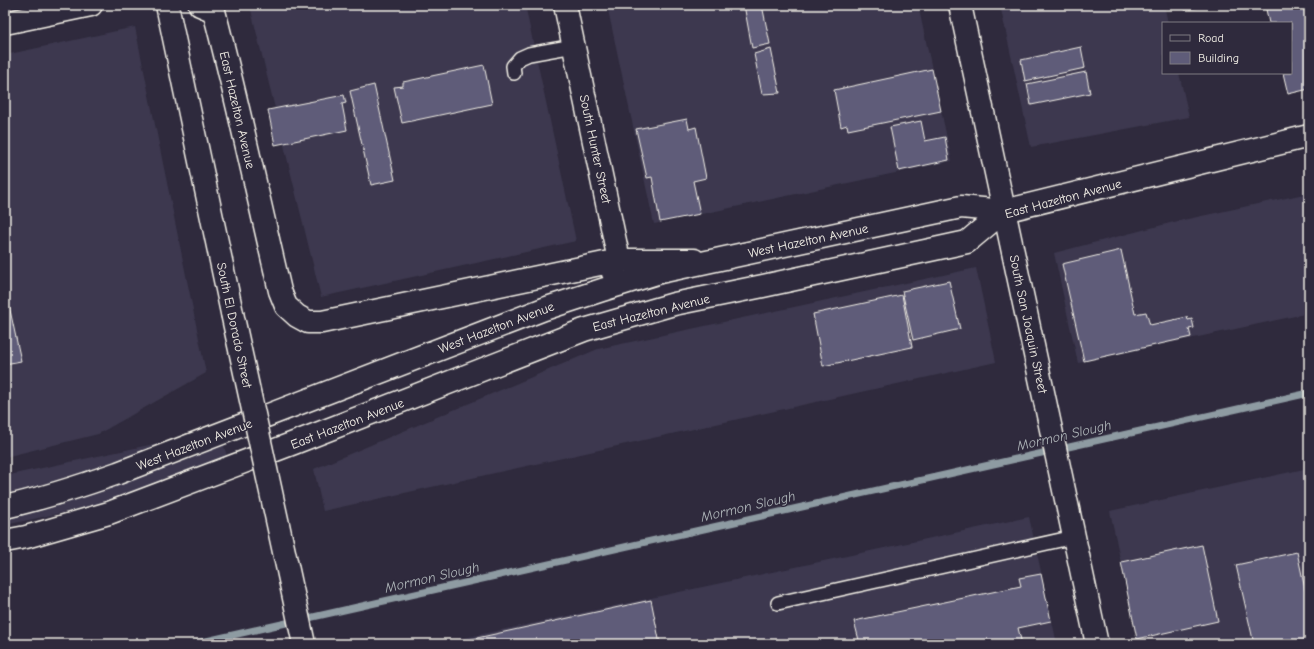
<svg xmlns="http://www.w3.org/2000/svg" width="1314" height="649" viewBox="0 0 1314 649" font-family="'Comic Neue',sans-serif">
<style>
.built{fill:#3d394f}
.lines{fill:none;stroke-linecap:round;stroke-linejoin:round}
.stream{stroke:#8e9ba2;stroke-width:7}
.building{fill:#5f5c79;stroke:#f4f1e8}
.service-casing{stroke:#f4f1e8;stroke-width:16}
.minor-casing{stroke:#f4f1e8;stroke-width:25}
.tertiary-casing{stroke:#f4f1e8;stroke-width:25}
.secondary-casing{stroke:#f4f1e8;stroke-width:25}
.service{stroke:#2f2a3d;stroke-width:13}
.minor{stroke:#2f2a3d;stroke-width:22}
.tertiary{stroke:#2f2a3d;stroke-width:22}
.secondary{stroke:#2f2a3d;stroke-width:22}
.secondary-bridge-casing{stroke:#f4f1e8;stroke-width:25;stroke-linecap:butt}
.secondary-bridge{stroke:#2f2a3d;stroke-width:22}
.labels{text-anchor:middle;stroke-width:3;stroke-linejoin:round;paint-order:stroke}
.street-label{font-size:13px;fill:#f4f1e8;stroke:#2f2a3d}
.water-label{font-size:14px;font-style:italic;fill:#b0b7ba;stroke:#2f2a3d}
</style>
<rect width="100%" height="100%" fill="#2f2a3d"/>
<filter id="ink" filterUnits="userSpaceOnUse"><feTurbulence type="fractalNoise" baseFrequency=".025" numOctaves="2"/><feDisplacementMap in="SourceGraphic" scale="8" xChannelSelector="R" yChannelSelector="G"/><feConvolveMatrix kernelMatrix="1 2 1 2 8 2 1 2 1" color-interpolation-filters="sRGB"/></filter>
<g filter="url(#ink)">
<path class="built" d="M270 5H525L576 241 321 297 251 10Z
M607 5H918L952 161 654 224Z
M1000 5H1164L1168 23H1163V73H1179L1189 117 1031 147Z
M135 27 206 373 98 434 5 457V55Z
M1309 193V313L1078 363 1054 253 1174 222Z
M976 268 996 362 323 511 314 469 598 349Z
M219 430 233 476 5 525V476Z
M1309 468V644H1138L1110 511Z
M1029 517 1057 644H436Z"/>
<g class="lines">
<path class="stream" d="M193 644 1309 393"/>
</g>
<path class="building" d="M744 5H762L770 44 752 48Z
M1184 5H1211L1185 10Z
M1265 5H1309V89L1288 94 1283 73H1291V23H1269Z
M1081 47 1085 68 1025 81 1021 60Z
M771 49 780 93 762 94 754 54Z
M484 65 492 104 402 123 394 87 403 86V82Z
M932 69 941 111 848 130 847 125 841 127 834 90Z
M1086 72 1090 93 1031 105 1027 84Z
M374 85 395 180 371 185 350 91Z
M344 95 346 103 342 104 347 130 275 145 268 110Z
M687 119 689 129 696 127 706 178 693 181 700 214 660 222 652 177 647 178 636 129Z
M921 121 925 141 945 137 949 160 899 171 890 127Z
M1121 250 1135 314 1146 312 1150 325 1187 317 1188 320 1192 319 1194 328 1189 329 1191 337 1084 361 1062 264Z
M949 281 960 329 913 340 902 291Z
M5 287 21 361 5 364Z
M902 295 912 347 823 366 813 314Z
M1202 545 1218 621 1137 639 1121 562Z
M1297 552 1309 608V644H1254L1236 565Z
M1041 574 1051 621 1018 628 1022 644H860L854 621 1021 586 1019 578Z
M651 600 660 644 454 643Z"/>
<g class="lines">
<defs>
<path id="service" d="M514 73 513 66 520 58 529 54 574 46
M778 603 1074 537"/>
<path id="minor" d="M200 5 214 11C238 103 258 197 280 291L286 306 297 316 308 322H322L619 260H694
M565 5 619 260 613 273
M5 23 91 5"/>
<path id="tertiary" d="M960 5 1097 644"/>
<path id="secondary" d="M167 5 232 313
M5 507C44 498 81 486 118 473L544 309 602 290 660 272 961 207 1004 211
M5 541 26 537 109 513 294 443 584 330 674 304 763 286 967 242 1004 211 1309 136"/>
</defs>
<use href="#service" class="service-casing"/>
<use href="#minor" class="minor-casing"/>
<use href="#tertiary" class="tertiary-casing"/>
<use href="#secondary" class="secondary-casing"/>
<use href="#service" class="service"/>
<use href="#minor" class="minor"/>
<use href="#tertiary" class="tertiary"/>
<use href="#secondary" class="secondary"/>
<defs>
<path id="secondary-bridge" d="M232 313 304 644"/>
</defs>
<use href="#secondary-bridge" class="secondary-bridge-casing"/>
<use href="#secondary-bridge" class="secondary-bridge"/>
</g>
</g>
<g class="labels">
<g class="street-label">
<text transform="translate(238 110) rotate(77)" y="5">East Hazelton Avenue</text>
<text transform="translate(596 149) rotate(78)" y="5">South Hunter Street</text>
<text transform="translate(1063 198) rotate(-15)" y="5">East Hazelton Avenue</text>
<text transform="translate(808 240) rotate(-12)" y="5">West Hazelton Avenue</text>
<text transform="translate(651 312) rotate(-14)" y="5">East Hazelton Avenue</text>
<text transform="translate(1029 324) rotate(78)" y="5">South San Joaquin Street</text>
<text transform="translate(235 325) rotate(78)" y="5">South El Dorado Street</text>
<text transform="translate(496 327) rotate(-21)" y="5">West Hazelton Avenue</text>
<text transform="translate(347 423) rotate(-21)" y="5">East Hazelton Avenue</text>
<text transform="translate(194 444) rotate(-21)" y="5">West Hazelton Avenue</text>
</g>
<g class="water-label">
<text transform="translate(1064 435) rotate(-13)" y="5">Mormon Slough</text>
<text transform="translate(748 506) rotate(-13)" y="5">Mormon Slough</text>
<text transform="translate(432 577) rotate(-13)" y="5">Mormon Slough</text>
</g>
</g>
<rect width="1314" height="649" fill="none" stroke="#2f2a3d" stroke-width="20"/>
<rect x="10" y="10" width="1294" height="629" fill="none" stroke="#f4f1e8" stroke-width="1.5" filter="url(#ink)"/>
<rect x="1162" y="22" width="130" height="52" fill="#2f2a3d" stroke="#7e7a81"/>
<rect x="1170" y="35" width="20" height="6" fill="#2f2a3d" stroke="#7e7a81"/>
<text x="1198" y="42" font-size="12" fill="#f4f1e8">Road</text>
<rect x="1170" y="52" width="20" height="12" fill="#5f5c79" stroke="#7e7a81"/>
<text x="1198" y="62" font-size="12" fill="#f4f1e8">Building</text>
</svg>
